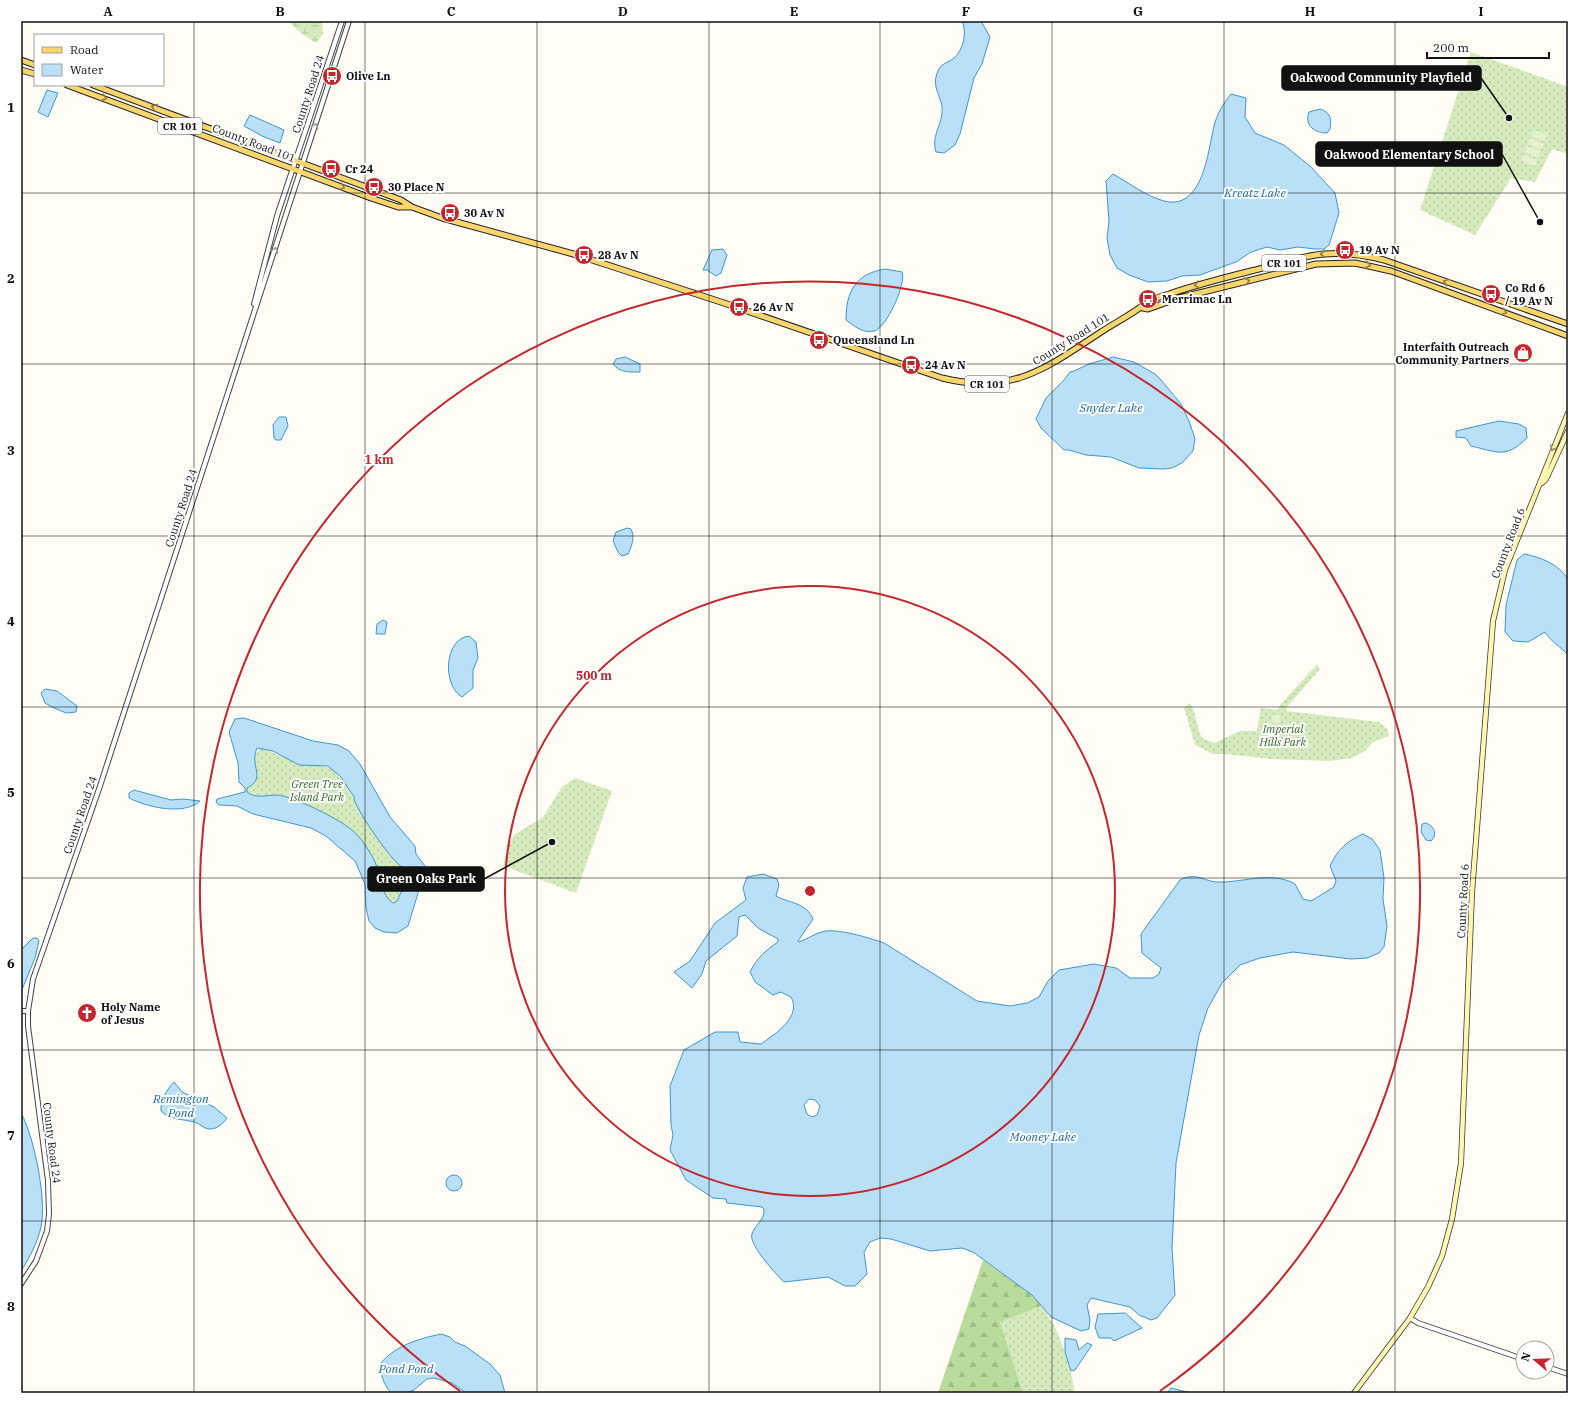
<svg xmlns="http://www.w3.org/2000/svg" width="1589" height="1414" viewBox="0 0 1589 1414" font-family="'IBM Plex Serif',serif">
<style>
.grass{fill:url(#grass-dots)}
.forest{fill:url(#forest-firs)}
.wetland{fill:url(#wetland-marsh)}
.pitch{fill:#e6f2cf}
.water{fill:#b9e0f7;stroke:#3f96cf;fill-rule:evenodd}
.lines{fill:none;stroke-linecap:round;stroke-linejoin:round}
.tertiary-casing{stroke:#444;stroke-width:6}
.secondary-casing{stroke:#333;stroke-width:6}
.primary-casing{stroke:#222;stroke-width:7}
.tertiary{stroke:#fff;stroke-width:4}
.secondary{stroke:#fff6b0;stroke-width:4.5}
.primary{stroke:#f9d66b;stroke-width:5}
.oneway{stroke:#917d42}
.oneway2{stroke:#a0a0a0}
.oneway3{stroke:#948f68}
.grid{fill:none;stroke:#111;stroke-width:1;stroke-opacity:0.55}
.ring{fill:none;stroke:#c4262e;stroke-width:2}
.labels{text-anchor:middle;stroke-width:4;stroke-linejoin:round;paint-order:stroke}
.shield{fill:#fff;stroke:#585858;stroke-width:1}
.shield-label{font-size:10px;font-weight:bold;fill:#111}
.poi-label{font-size:11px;font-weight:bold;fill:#111;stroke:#fff;text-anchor:start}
.street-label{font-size:11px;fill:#111;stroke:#fff}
.park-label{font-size:11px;font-style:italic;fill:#2f6b1f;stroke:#fff}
.water-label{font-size:12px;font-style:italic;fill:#1768a6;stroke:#fff}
.centre{fill:#c4262e;stroke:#fff;stroke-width:2}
.ring-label{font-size:12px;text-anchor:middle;font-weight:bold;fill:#c4262e;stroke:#fff;stroke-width:4;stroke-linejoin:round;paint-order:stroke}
.leader{fill:none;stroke:#111;stroke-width:1.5}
.callout-dot{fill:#111;stroke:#fff;stroke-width:1.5}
.callout{fill:#111;stroke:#111;stroke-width:1.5}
.callout-label{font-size:12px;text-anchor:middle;font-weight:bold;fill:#fff}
.neatline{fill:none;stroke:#111;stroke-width:1.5}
.grid-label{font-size:13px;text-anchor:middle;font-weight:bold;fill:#111}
</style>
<defs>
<pattern id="grass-dots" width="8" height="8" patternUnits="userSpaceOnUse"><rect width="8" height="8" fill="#d5ebbd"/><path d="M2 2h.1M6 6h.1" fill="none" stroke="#b6c8a1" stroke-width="1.8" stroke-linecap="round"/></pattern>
<pattern id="forest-firs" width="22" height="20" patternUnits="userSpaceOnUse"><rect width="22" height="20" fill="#b9dc9c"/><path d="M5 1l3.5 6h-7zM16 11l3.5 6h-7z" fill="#9ebc85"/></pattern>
<pattern id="wetland-marsh" width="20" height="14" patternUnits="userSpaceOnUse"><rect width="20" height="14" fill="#d5ebbd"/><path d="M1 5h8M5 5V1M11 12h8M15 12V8" fill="none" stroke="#b6c8a1"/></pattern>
</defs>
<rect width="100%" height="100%" fill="#fffdf5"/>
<path class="grass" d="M1471 52 1568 87V154L1552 149 1535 182 1511 178 1475 235 1420 210Z
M1317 664 1320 669 1287 707 1286 711 1379 722 1387 729 1389 736 1373 742 1365 751 1352 758 1330 761 1270 759 1226 754H1213L1195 745 1184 708 1190 703C1197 714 1196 727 1202 738L1214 743 1240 731H1257L1261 708 1278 710 1280 705Z
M261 748 289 759 331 768 345 783 371 829 401 867 405 884 396 902 387 900 346 825 247 792V788C265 779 253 770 254 755Z
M575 778 612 791 576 893 503 866 507 848 514 835 543 817 562 787Z
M1041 1306C1060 1329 1070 1363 1075 1393H1023L1000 1322Z"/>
<path class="forest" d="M983 1260 1032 1295 1041 1306 1000 1322 1023 1393H938Z"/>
<path class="wetland" d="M288 21H322L323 34 316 43 302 34Z"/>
<path class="pitch" d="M1534 130 1547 135 1545 141 1531 136Z
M1530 138 1544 144 1541 149 1528 144Z
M1527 146 1540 151 1538 158 1525 152Z
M1524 155 1537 160 1535 166 1521 160Z
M1271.5 719a4.5 4.5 0 1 1 9 0a4.5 4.5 0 1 1-9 0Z"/>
<path class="water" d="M962 21H981L990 37 982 64 974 78 960 134 955 145 944 153 936 152C931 137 941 126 942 113 944 98 930 88 938 71 941 63 948 63 954 58 964 49 967 32 962 21Z
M47 90 58 93 48 117 38 112Z
M1231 94 1246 98 1245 117 1255 133 1284 145 1311 167 1335 193 1339 213 1329 245 1324 249H1315L1298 247 1280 250 1267 247 1251 252 1236 262 1200 275 1182 276 1167 281 1148 282 1129 275 1117 268 1110 255 1107 238 1109 221 1106 181 1113 174C1129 183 1146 196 1164 201 1203 211 1208 151 1214 126 1217 114 1223 104 1231 94Z
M1320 109C1330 112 1332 119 1330 129L1327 133C1315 133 1304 126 1309 112Z
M250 115 284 130 280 143 262 136 244 126Z
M723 249 727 255 721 273 716 276 707 270H703L712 250Z
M885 269 902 272C907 283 886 329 874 331 864 334 854 326 846 320 846 292 855 274 885 269Z
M625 357 640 364V372C630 372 620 373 613 364L616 359Z
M1113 357 1134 362 1155 374 1161 380 1181 404 1189 421 1195 439 1193 451 1182 463 1172 468 1163 469 1139 468 1111 457 1086 455 1069 450H1064L1041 428 1036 419 1046 398 1065 379 1070 372 1074 371 1089 364Z
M279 417H286L288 426 281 440H276L274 438 273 425Z
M1499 421 1519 424 1526 428 1527 438C1506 459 1497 452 1471 446L1466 438 1456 437V431Z
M627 528 631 529C635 537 632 546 628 554L622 556 618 552 613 541 616 532Z
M1524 554C1541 557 1558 564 1568 579V655C1559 645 1552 643 1545 632L1528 642 1513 641 1505 632 1506 605 1517 560Z
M383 620 387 622 385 634H376L377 624Z
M469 636 476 642 478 658 473 670V688L462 697C442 685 444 639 469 636Z
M45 689 57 691 77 706 76 712 66 713 52 707 45 703 41 693Z
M244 718 313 741 338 745 349 751 360 764 390 817 415 846 416 854 428 870 427 877 419 890 408 926 397 933 384 932 375 928 369 921 366 908 365 884 355 861 326 836 311 828 253 814 237 806 219 805 216 802 217 799 245 792V788L239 782 238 763 229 732 235 719ZM257 748 273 751 299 765 328 766 341 777 354 797C353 806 393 863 402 867 407 869 414 867 420 870L418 878 405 884 397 901 393 903C381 896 381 875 375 862 370 852 361 837 352 830 339 819 293 796 277 795 266 795 256 799 247 792V788C267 778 249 766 257 748Z
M134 790 171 800 183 799 200 801C183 816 147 807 129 798V793Z
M1426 823C1434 826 1438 834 1431 841L1426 840 1421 832 1422 824Z
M1363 834 1372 839 1380 850 1384 878 1383 899 1387 926 1384 947 1379 953 1367 958 1351 959 1293 952 1260 958 1240 965 1222 983 1208 1008 1199 1035 1176 1163 1172 1248 1175 1295 1157 1318 1151 1320 1139 1315 1130 1307 1091 1298 1087 1305 1090 1320 1089 1329 1081 1331 1051 1317 1032 1295 973 1252 962 1248 930 1251 891 1239 880 1238 870 1242 864 1252 867 1274 855 1286H845L828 1277 784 1282C776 1274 748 1244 752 1234 755 1224 765 1220 764 1209L762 1207 727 1203 726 1199 713 1198 686 1180 670 1150 673 1135 671 1125 670 1086 684 1050 715 1032H738L740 1042 761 1044C775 1034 802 1017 791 997L781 992 773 995 755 982 750 972C757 958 765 951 778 942V939L758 928 745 915 739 917 737 936 706 961 702 974 692 988 674 972 690 961 715 923 746 900 743 888 747 877 763 874 777 879 779 885 776 896C789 903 807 903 813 919L798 941 799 942C807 939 816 933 825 931 840 929 870 938 884 943L977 1001 1010 1006 1027 1003 1039 997 1048 981 1059 970 1094 964 1116 968 1130 978H1153L1159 974 1161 968 1142 953 1141 934 1180 880C1197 871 1205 883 1221 882 1244 882 1273 871 1295 884L1303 899 1311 901 1334 887 1336 881 1330 866C1337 850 1347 841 1363 834ZM809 1099 815 1100 820 1106 817 1115 812 1117 807 1114 804 1105Z
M33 938H37L39 941 35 958 21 992V950Z
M174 1082 182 1092 214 1107 227 1118C223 1124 216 1130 208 1129 203 1128 199 1123 194 1122 183 1119 170 1120 161 1111 160 1101 167 1089 174 1082Z
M21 1113C34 1136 47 1200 41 1227 38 1241 29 1259 21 1271Z
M446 1183a8 8 0 1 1 16 0a8 8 0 1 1-16 0Z
M1125 1313 1142 1328 1114 1341 1111 1338H1099L1095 1327 1098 1314Z
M441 1334 450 1337 455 1342 465 1346 490 1364 500 1375 505 1393H466L452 1383 434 1378 427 1379 414 1390 406 1393H391C383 1383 381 1376 380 1364 396 1345 418 1339 441 1334Z
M1065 1338 1076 1340 1079 1350 1087 1343 1092 1345 1075 1370 1071 1371 1065 1352Z
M1171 1388 1191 1393H1167Z"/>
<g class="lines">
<defs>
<path id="tertiary" d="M254 304 277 216 342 21
M21 1011H28
M21 1284 36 1261 47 1231 49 1214 48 1181 28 1026V1011L33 979 100 786 349 21
M1410 1318 1418 1323 1523 1359
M1547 1367 1568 1374"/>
<path id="secondary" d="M1542 483 1546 479 1568 431
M1354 1393 1410 1318 1428 1287 1442 1256 1452 1219 1461 1163 1472 892 1493 621 1505 570 1568 413"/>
<path id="primary" d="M21 60 35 65
M21 70 35 74
M67 85 371 198 398 207H411
M93 85 401 200 412 207 442 218 577 255 727 304 942 378C1012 395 1045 369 1101 332 1116 322 1133 314 1146 303 1152 299 1162 296 1169 294 1196 285 1223 278 1251 271 1275 265 1300 256 1324 254 1345 252 1365 255 1384 260L1568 324
M1143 308 1148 309 1179 298 1316 264 1355 263 1391 271 1568 336"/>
</defs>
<use href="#tertiary" class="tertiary-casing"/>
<use href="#secondary" class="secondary-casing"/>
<use href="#primary" class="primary-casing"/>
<use href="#tertiary" class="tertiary"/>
<use href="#secondary" class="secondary"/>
<use href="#primary" class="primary"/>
</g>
<defs><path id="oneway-chevron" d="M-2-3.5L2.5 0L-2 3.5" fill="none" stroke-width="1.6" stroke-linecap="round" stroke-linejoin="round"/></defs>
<g class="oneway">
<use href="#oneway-chevron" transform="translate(104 98) rotate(20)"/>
<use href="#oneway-chevron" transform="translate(154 107) rotate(-160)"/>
<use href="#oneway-chevron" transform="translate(342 187) rotate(21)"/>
<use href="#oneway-chevron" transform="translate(1323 254) rotate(175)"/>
<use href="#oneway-chevron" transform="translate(1368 265) rotate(12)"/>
<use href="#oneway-chevron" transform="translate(1247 281) rotate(-14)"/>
<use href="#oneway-chevron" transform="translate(1446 282) rotate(-161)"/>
<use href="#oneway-chevron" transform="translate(1197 285) rotate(165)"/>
<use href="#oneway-chevron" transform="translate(1504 312) rotate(21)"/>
</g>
<g class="oneway2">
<use href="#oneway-chevron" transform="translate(315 126) rotate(-72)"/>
<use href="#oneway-chevron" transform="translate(275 250) rotate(-72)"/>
</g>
<use class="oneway3" href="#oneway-chevron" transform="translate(1553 448) rotate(113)"/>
<path class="grid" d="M194 21V1393M365 21V1393M537 21V1393M709 21V1393M880 21V1393M1052 21V1393M1224 21V1393M1395 21V1393M21 193H1568M21 364H1568M21 536H1568M21 707H1568M21 878H1568M21 1050H1568M21 1221H1568"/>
<g class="ring">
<circle cx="810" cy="891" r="305"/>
<path d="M460 1391A610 610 0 1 1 1160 1391"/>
</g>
<defs>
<symbol id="bus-disc" viewBox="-11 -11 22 22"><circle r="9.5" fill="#c4262e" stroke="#fff"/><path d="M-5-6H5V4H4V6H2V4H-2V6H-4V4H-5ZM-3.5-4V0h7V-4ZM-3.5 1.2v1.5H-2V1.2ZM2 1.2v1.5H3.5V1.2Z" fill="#fff"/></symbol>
<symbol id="shop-disc" viewBox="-11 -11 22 22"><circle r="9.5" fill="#c4262e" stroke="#fff"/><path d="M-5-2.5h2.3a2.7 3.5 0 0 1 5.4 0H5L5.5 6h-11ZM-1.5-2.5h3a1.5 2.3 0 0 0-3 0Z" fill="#fff"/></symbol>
<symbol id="church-disc" viewBox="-11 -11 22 22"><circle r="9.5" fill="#c4262e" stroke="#fff"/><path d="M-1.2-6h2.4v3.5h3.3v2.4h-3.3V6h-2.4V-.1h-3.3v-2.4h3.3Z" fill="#fff"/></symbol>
</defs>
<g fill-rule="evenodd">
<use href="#bus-disc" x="321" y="65" width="22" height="22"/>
<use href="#bus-disc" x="320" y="158" width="22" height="22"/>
<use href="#bus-disc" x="363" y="176" width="22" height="22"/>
<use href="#bus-disc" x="439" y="202" width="22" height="22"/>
<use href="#bus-disc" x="1334" y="239" width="22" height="22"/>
<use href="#bus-disc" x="573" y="244" width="22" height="22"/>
<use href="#bus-disc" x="1480" y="283" width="22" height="22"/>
<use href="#bus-disc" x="1137" y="288" width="22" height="22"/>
<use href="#bus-disc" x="728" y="296" width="22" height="22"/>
<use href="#bus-disc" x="808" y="329" width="22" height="22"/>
<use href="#shop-disc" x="1512" y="342" width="22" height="22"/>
<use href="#bus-disc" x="900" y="354" width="22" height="22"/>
<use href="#church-disc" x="76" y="1002" width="22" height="22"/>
</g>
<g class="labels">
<g class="shield">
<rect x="158" y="118" width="44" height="16" rx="3"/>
<rect x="1262" y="255" width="44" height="16" rx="3"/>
<rect x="965" y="376" width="44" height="16" rx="3"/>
</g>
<g class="shield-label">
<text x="180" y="130">CR 101</text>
<text x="1284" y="267">CR 101</text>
<text x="987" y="388">CR 101</text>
</g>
<g class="poi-label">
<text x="346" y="80">Olive Ln</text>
<text x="345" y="173">Cr 24</text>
<text x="388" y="191">30 Place N</text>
<text x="464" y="217">30 Av N</text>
<text x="1359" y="254">19 Av N</text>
<text x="598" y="259">28 Av N</text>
<text x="1505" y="292">Co Rd 6<tspan x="1505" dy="13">/ 19 Av N</tspan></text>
<text x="1162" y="303">Merrimac Ln</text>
<text x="753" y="311">26 Av N</text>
<text x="833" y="344">Queensland Ln</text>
<text x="1509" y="351" text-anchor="end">Interfaith Outreach<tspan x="1509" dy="13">Community Partners</tspan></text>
<text x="925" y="369">24 Av N</text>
<text x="101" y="1011">Holy Name<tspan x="101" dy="13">of Jesus</tspan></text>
</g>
<g class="street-label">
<text transform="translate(308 94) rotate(-72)" y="4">County Road 24</text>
<text transform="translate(254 143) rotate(21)" y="4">County Road 101</text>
<text transform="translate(1071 339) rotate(-32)" y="4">County Road 101</text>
<text transform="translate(181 508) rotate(-72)" y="4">County Road 24</text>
<text transform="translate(1508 543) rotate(-69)" y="4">County Road 6</text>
<text transform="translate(80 815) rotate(-71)" y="4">County Road 24</text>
<text transform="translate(1463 901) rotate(-87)" y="4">County Road 6</text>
<text transform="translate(52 1143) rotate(83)" y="4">County Road 24</text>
</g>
<g class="park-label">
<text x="1283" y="733">Imperial<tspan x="1283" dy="13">Hills Park</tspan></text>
<text x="317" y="788">Green Tree<tspan x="317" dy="13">Island Park</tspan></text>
</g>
<g class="water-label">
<text x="1255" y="197">Kreatz Lake</text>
<text x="1111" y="412">Snyder Lake</text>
<text x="181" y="1103">Remington<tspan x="181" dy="14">Pond</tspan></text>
<text x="1043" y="1141">Mooney Lake</text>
<text x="406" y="1373">Pond Pond</text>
</g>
</g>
<circle cx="810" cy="891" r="6" class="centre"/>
<g class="ring-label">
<text x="379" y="464">1 km</text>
<text x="594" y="680">500 m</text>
</g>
<path class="leader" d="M1509 118L1481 78M1540 222L1502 154M552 842L484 879"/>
<g class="callout-dot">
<circle cx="1509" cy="118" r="4"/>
<circle cx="1540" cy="222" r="4"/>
<circle cx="552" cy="842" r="4"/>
</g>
<g class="callout">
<rect x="1282" y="66" width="199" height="24" rx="4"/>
<rect x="1316" y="142" width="186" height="24" rx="4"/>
<rect x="368" y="867" width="116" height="24" rx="4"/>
</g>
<g class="callout-label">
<text x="1381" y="82">Oakwood Community Playfield</text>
<text x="1409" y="159">Oakwood Elementary School</text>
<text x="426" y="883">Green Oaks Park</text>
</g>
<rect width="1589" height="1414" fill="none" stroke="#ffffff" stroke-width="44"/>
<rect x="34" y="34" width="130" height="52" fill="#ffffff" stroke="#a0a0a0"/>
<rect x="42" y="47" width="20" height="6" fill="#f9d66b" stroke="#a0a0a0"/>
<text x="70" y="54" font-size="12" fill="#111111">Road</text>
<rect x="42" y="64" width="20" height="12" fill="#b9e0f7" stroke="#a0a0a0"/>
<text x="70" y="74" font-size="12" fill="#111111">Water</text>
<g transform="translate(1535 1360) rotate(289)"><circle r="19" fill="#ffffff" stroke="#a0a0a0"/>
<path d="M0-3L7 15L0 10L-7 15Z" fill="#c4262e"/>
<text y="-6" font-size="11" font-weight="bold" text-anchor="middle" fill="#111111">N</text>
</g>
<path d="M1427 52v6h122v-6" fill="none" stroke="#111111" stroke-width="2"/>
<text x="1433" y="52" font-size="12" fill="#111111" stroke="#ffffff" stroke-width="3" paint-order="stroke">200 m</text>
<rect x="22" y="22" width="1545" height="1370" class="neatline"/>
<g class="grid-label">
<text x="108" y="16">A</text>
<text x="280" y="16">B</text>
<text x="451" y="16">C</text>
<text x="623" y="16">D</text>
<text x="794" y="16">E</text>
<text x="966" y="16">F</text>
<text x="1138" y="16">G</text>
<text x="1310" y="16">H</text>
<text x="1481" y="16">I</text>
<text x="11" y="112">1</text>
<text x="11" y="283">2</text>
<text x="11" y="455">3</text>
<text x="11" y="626">4</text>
<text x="11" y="797">5</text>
<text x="11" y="968">6</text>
<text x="11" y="1140">7</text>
<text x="11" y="1311">8</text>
</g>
</svg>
